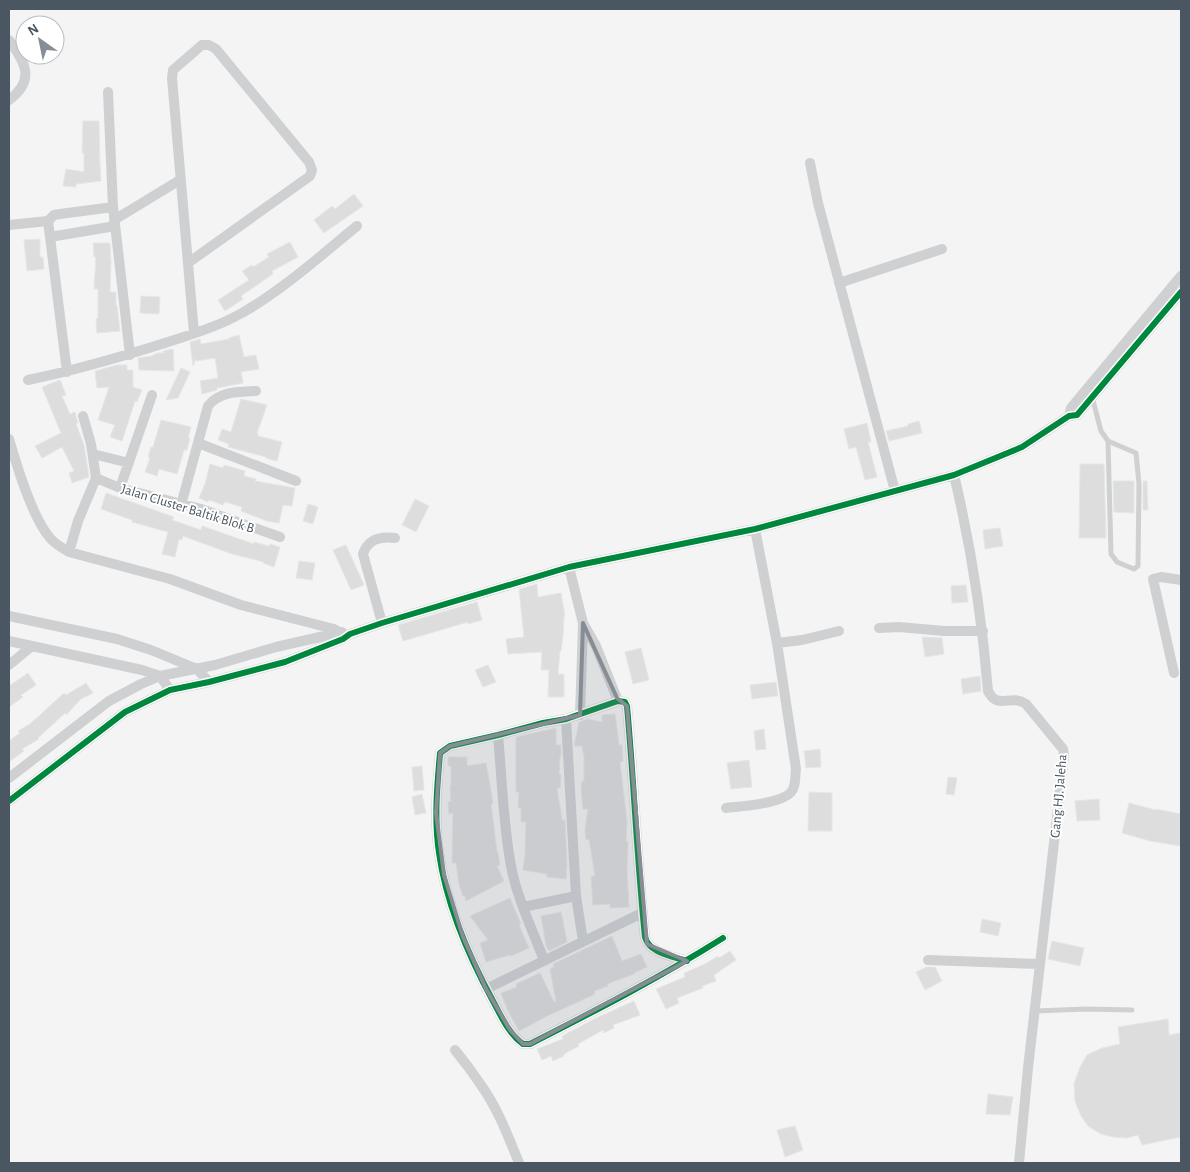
<svg xmlns="http://www.w3.org/2000/svg" width="1190" height="1172" viewBox="0 0 1190 1172" font-family="'Alegreya Sans',sans-serif">
<style>
.building{fill:#ddddde;stroke:#e5e6e7}
.lines{fill:none;stroke-linecap:round;stroke-linejoin:round}
.lane{stroke:#ced0d2;stroke-width:5}
.street{stroke:#ced0d2;stroke-width:10}
.cycleway-casing{stroke:#fff;stroke-width:9}
.cycleway{stroke:#00873e;stroke-width:6}
.marked{fill:#868d94;fill-opacity:0.2;stroke:#868d94;stroke-width:4;stroke-linejoin:round}
.labels{text-anchor:middle;stroke-width:4;stroke-linejoin:round;paint-order:stroke}
.street-label{font-size:14px;fill:#4a5661;stroke:#fff}
</style>
<rect width="100%" height="100%" fill="#f4f4f4"/>
<path class="building" d="M83 121H99L100 165 101 181 76 184V187L63 186 66 169 84 172V153H82Z
M354 194 363 206 324 233 314 220 332 206 335 209Z
M40 239V257H43L44 269 27 271 24 240Z
M290 242 298 257 272 271 273 274 241 296 243 299 225 311 218 300 249 280 242 271 252 265 253 267 269 257 267 254Z
M93 243H110L111 262 110 292H116V305H117L120 331 97 333 96 319 98 318V289H94L96 257H94Z
M141 296 160 297 159 314 140 313Z
M239 335 244 357 256 355 259 369 241 372 243 383 217 388V390L202 394 200 381 218 378 215 358 196 361V359L193 366 190 342 200 339 201 344 229 339V338Z
M173 349 174 371 139 370 138 358 152 356 157 353H164L163 351Z
M117 365H127V370H133V387L142 390 137 402 135 401 122 441 110 437 115 425 98 420 109 387 97 388 95 371Z
M181 368 190 372 178 398 166 400Z
M60 380 66 395 62 396 70 414 75 412 76 416 78 423 76 424 84 445 89 477 72 483 69 473 74 471 62 447 42 458 35 446 61 433 42 387Z
M241 399 267 405 257 433 258 434V436L282 442 277 461 266 458V457L228 447 229 444 218 440 222 429 231 432Z
M161 420 191 427 188 438H190L187 450H184L177 474 159 469 157 476 145 472 150 458 148 457 151 447H153Z
M919 421 922 433 889 441 886 431 908 426V424Z
M867 423 871 442H868L877 477 865 480 856 447 849 449 844 429Z
M210 464 223 468 224 465 245 471 244 476 256 479 255 481 295 488 292 506 283 505 279 523 267 521 241 511 242 507 225 502 223 505 209 500 208 502 199 498 205 484Z
M1080 464H1104L1106 538H1079Z
M1113 481H1134V513L1114 512Z
M1143 481H1147L1148 510H1143Z
M106 493 174 517 172 520 201 530 202 526 254 544V542L269 546 270 544 280 547 274 567 263 563 264 562 232 554 183 536 182 540 179 539 175 557 162 554 168 532 132 522V520L101 509Z
M415 499 429 506 416 532 402 525Z
M308 504 318 507 313 524 303 521Z
M1000 528 1003 546 985 549 983 530Z
M346 545 364 585 351 590 333 550Z
M299 561 315 563 312 580 296 578Z
M537 584 538 597 561 593 565 616H564L563 636 561 651H560L558 674H564V697H548L549 670H541L542 652 508 654 506 639 524 637 519 589Z
M966 585 968 602 952 603 951 586Z
M477 602 482 620 468 624V622L403 641 398 625Z
M922 637 942 638 944 654 925 657Z
M641 648 649 680 633 684 625 652Z
M488 665 496 682 483 687 475 670Z
M28 673 36 685 21 695 23 697 9 707V686Z
M980 676 981 691 963 694 961 679Z
M776 682 778 696 752 699 750 685Z
M86 683 93 693 81 699 66 715 65 713 38 738 39 739 22 749 24 751 9 762V741L20 733 18 731 30 724 64 693 66 695Z
M615 714 619 745H622L623 761 620 762 627 821 626 841 628 842 627 872 629 907 610 908V904L593 905 591 876H595L589 839 586 840 585 830 588 809H583L581 787 582 781H584V757L582 746H574L579 722 588 719 602 722V715Z
M556 728V745H561V757H560L559 774 561 775 560 788H557L562 820H565L567 865 566 879 547 877V874L523 870 525 854 526 822H521V808H518L519 792H516V737Z
M764 729 766 749 756 750 754 731Z
M820 749 821 767 806 768 804 751Z
M448 757H467V766L486 763 493 803 491 804 497 852H498L500 865 497 866 504 881 466 901 465 896H463L459 884 456 863H452L453 813 449 814 448 802H451L450 786H451V766H448Z
M749 760 752 787 731 789 727 763Z
M422 766 424 790 414 791 412 767Z
M948 777 957 778 954 795 946 794Z
M809 792 832 793V831H808Z
M422 794 426 813 415 815 412 797Z
M1099 799 1100 820 1077 821 1075 801Z
M1129 803 1156 810V809L1181 814V846L1150 841 1122 833Z
M510 898 521 924 519 925 529 948 511 956 510 955 486 962 480 943 488 940 470 916Z
M561 912 567 942 549 951 546 946 541 916Z
M982 919 1001 923 998 936 980 932Z
M612 936 622 961 641 954 647 967 634 973V974L607 984 608 986 594 991 595 994 545 1017 519 1031 508 1011 501 993 517 987 516 984 540 973 554 1002 556 1001 550 969 554 967 553 964Z
M1052 941 1084 948 1080 966 1048 959Z
M730 951 736 960 714 975 716 981 702 986 703 988 677 998 679 1003 666 1009 656 989 685 977 684 973 705 964 718 956 719 958Z
M927 967H935L942 981 925 990 916 972Z
M634 1001 640 1015 613 1025 614 1028 604 1033 603 1030 578 1044 579 1046 564 1054V1056L553 1061 551 1056 542 1060 537 1049 563 1039 562 1036 596 1018Z
M1168 1019 1169 1035 1181 1033V1137L1142 1145 1138 1135 1127 1138 1113 1137 1101 1134 1088 1126 1081 1116 1075 1101 1074 1084 1080 1067 1087 1055 1102 1048 1120 1044 1118 1027Z
M988 1094 1013 1097 1010 1115 986 1114Z
M795 1126 803 1150 785 1157 777 1130Z"/>
<g class="lines">
<path class="lane" d="M1092 397 1101 431 1108 441 1136 453 1139 484 1138 566 1134 569 1117 562 1111 554 1108 441
M1035 1011 1086 1009 1132 1010"/>
<path class="street" d="M9 40C25 62 36 80 9 100
M108 92 113 207 130 355
M810 163 818 203 895 491
M114 220 180 180
M48 221 67 372
M9 225 48 221 54 215 60 214 113 207
M50 237 115 226
M188 263 310 176 312 170 309 162 216 49 209 45H202L173 70 172 78 194 333
M839 283 942 249
M28 380C76 370 121 357 168 342 193 334 219 326 242 313 284 289 320 256 357 226
M1069 416 1071 408 1181 276
M9 439C17 466 32 517 50 538 55 544 62 548 69 552L170 579 241 605 334 629 339 632 343 639
M198 443 296 481
M93 454 129 463
M954 475C971 546 982 618 988 691 998 711 1010 693 1026 704L1063 749 1064 756 1028 1068 1019 1163
M96 478 120 488 201 509 280 537
M120 488 152 395
M181 505 208 406C220 391 238 392 256 391
M69 552 78 521 96 478 91 444 83 416
M569 567 583 623 596 646 618 701
M9 616 117 639 151 650 197 669 209 682
M382 623 363 554C368 539 380 536 395 538
M879 628 899 627 944 631H983
M9 641 142 670 160 676 170 690
M777 643 802 640 839 631
M9 665 32 646
M1174 673 1153 579 1161 577 1181 580
M580 715 583 624
M566 719 576 896 583 941
M498 735C502 779 503 823 511 866 517 898 532 929 544 960
M9 778 109 701 141 684 160 676 215 665 276 647 342 632
M9 801 125 712 170 690 209 682 285 662 343 639 350 634 382 623 569 567 755 529 954 475 1022 447 1069 416 1077 415 1181 292
M726 808C741 806 787 804 793 789 796 783 795 775 796 769L777 643 755 529
M523 907 576 896
M928 960 1040 964
M687 961C672 956 649 953 645 937 637 860 634 783 627 706L625 702 618 701 566 719 543 723 498 735 450 746 440 753C437 786 434 820 439 853 446 903 470 959 494 1003 502 1018 509 1034 523 1044H530C595 1011 661 977 723 938
M486 989 642 913
M455 1050C464 1061 473 1073 481 1085 498 1109 508 1136 519 1163"/>
<defs>
<path id="cycleway" d="M9 801 125 712 170 690 209 682 285 662 343 639 350 634 382 623 569 567 755 529 954 475 1022 447 1069 416 1077 415 1181 292
M687 961C672 956 649 953 645 937 637 860 634 783 627 706L625 702 618 701 566 719 543 723 498 735 450 746 440 753C437 786 434 820 439 853 446 903 470 959 494 1003 502 1018 509 1034 523 1044H530C595 1011 661 977 723 938"/>
</defs>
<use href="#cycleway" class="cycleway-casing"/>
<use href="#cycleway" class="cycleway"/>
</g>
<path class="marked" d="M583 623 617 698 627 706 647 944 687 961 530 1044H523L510 1030 486 989 463 937 444 875 436 813 440 753 450 746 580 715Z"/>
<g class="labels">
<g class="street-label">
<text transform="translate(188 508) rotate(17)" y="5">Jalan Cluster Baltik Blok B</text>
<text transform="translate(1058 796) rotate(-85)" y="5">Gang HJ. Jaleha</text>
</g>
</g>
<rect width="1190" height="1172" fill="none" stroke="#4a5661" stroke-width="20"/>
<g transform="translate(40 40) rotate(327)"><circle r="24" fill="#ffffff" stroke="#b7bbc0"/>
<path d="M0-4L9 19L0 12L-9 19Z" fill="#868d94"/>
<text y="-8" font-size="14" font-weight="bold" text-anchor="middle" fill="#4a5661">N</text>
</g>
</svg>
